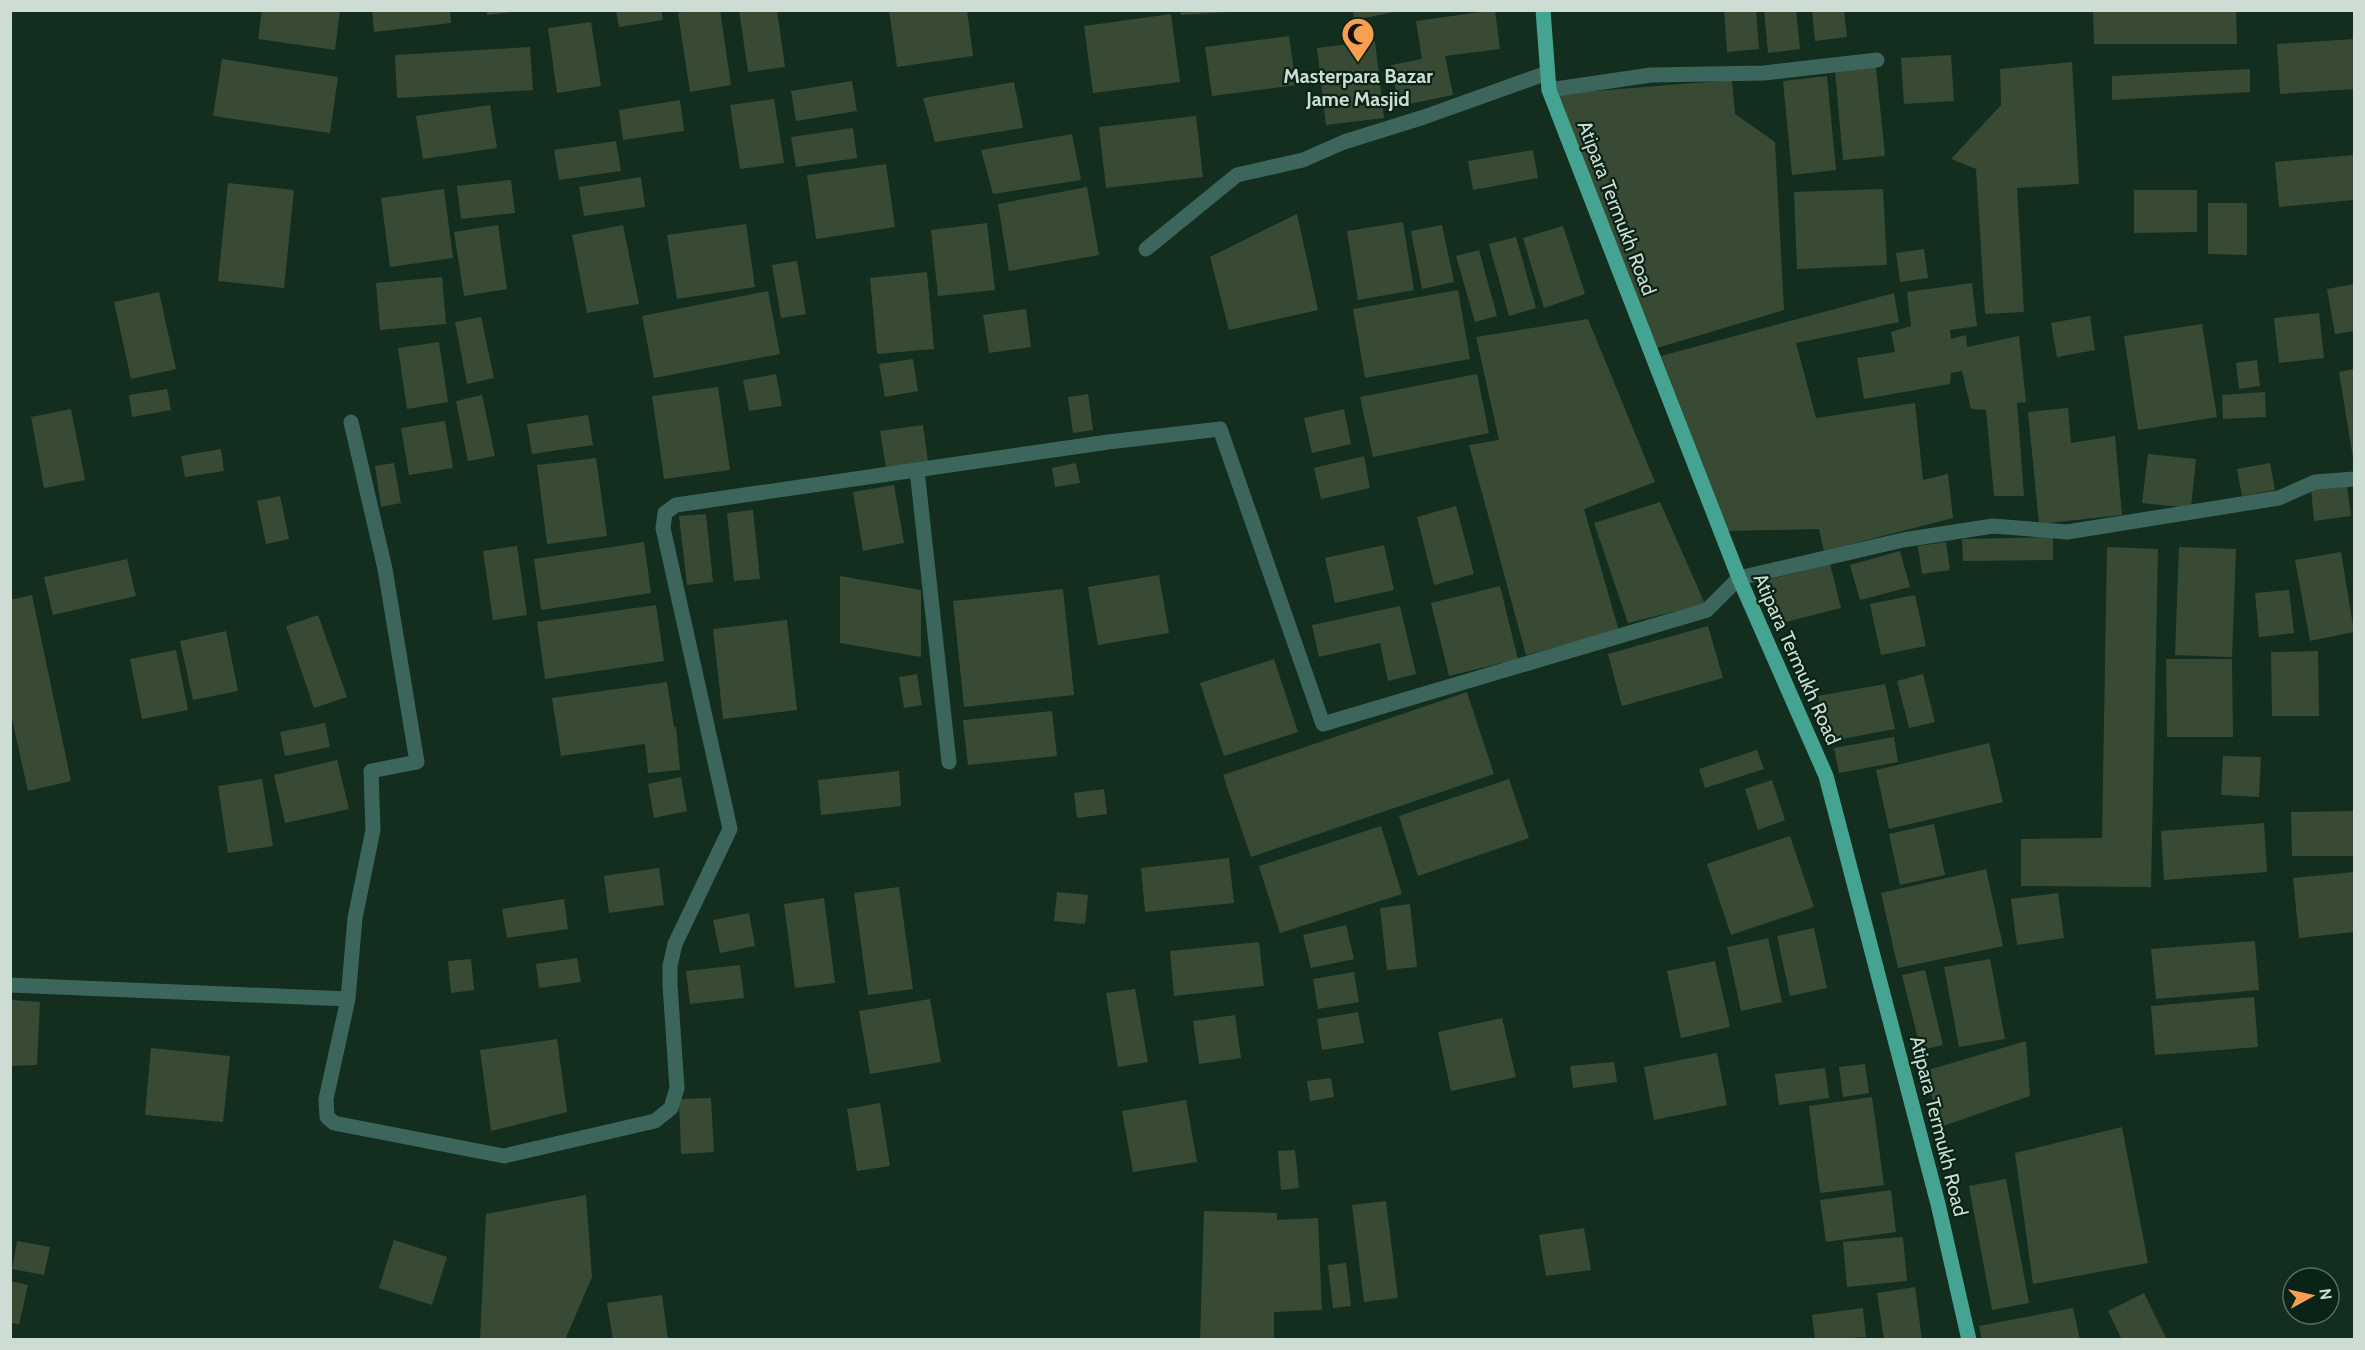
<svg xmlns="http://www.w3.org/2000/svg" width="2365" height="1350" viewBox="0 0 2365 1350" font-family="Cabin,sans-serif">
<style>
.building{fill:#394a34}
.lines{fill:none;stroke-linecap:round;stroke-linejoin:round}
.minor{stroke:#3c655c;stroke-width:15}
.major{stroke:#45a391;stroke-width:15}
.labels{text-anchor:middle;stroke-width:4.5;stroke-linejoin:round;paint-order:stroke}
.poi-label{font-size:20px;font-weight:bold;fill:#ceddd4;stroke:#092316}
.street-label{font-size:20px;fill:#ceddd4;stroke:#092316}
</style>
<rect width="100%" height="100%" fill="#132d1f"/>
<path class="building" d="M262 10H340L335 50 258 39Z
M372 10H450L451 23 374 32Z
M487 10H512V12L487 15Z
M616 10H661L663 20 619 27Z
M691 10H720L731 85 690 92 678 13Z
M739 10H777L785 67 748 72Z
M889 10H967L973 56 897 67Z
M1180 10H1228V12L1181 15Z
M1353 10H1394V12L1354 20Z
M1495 10 1500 49 1445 56 1453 95 1399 106 1391 65 1422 59 1416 21Z
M1724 10H1756L1759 49 1727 52Z
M1764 10H1796L1800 49 1768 53Z
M1812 10H1844L1847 37 1815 41Z
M2093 10H2236L2237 44H2094Z
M1171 14 1180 82 1093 93 1084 26Z
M591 22 601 86 557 93 548 28Z
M1289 36 1296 85 1212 96 1205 47Z
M2354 39V89L2280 94 2277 44Z
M1375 41 1384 118 1326 125 1317 48Z
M530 47 533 90 397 98 395 55Z
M1951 55 1954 101 1904 104 1901 58Z
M222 59 338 77 330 133 213 116Z
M2072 62 2079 184 2017 188 2024 312 1985 314 1976 169 1951 159 2001 105 2000 69Z
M1876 67 1885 156 1843 160 1835 71Z
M2250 69V92L2112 100V76Z
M1827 76 1836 170 1792 175 1783 81Z
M1732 80 1735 114 1775 142 1784 310 1657 348 1557 94Z
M852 81 857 111 796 121 791 91Z
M1014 82 1023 128 935 142 923 98Z
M774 99 784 163 740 169 730 105Z
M680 100 684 131 623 140 619 110Z
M490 105 497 148 423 159 416 116Z
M1196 116 1203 177 1106 188 1099 127Z
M853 128 857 158 796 167 791 137Z
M1072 134 1081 180 993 194 981 150Z
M616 141 621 171 559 180 554 150Z
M1533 150 1538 178 1473 190 1468 161Z
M2354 155V200L2279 207 2275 162Z
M886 164 895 227 816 239 807 175Z
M641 177 645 207 584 216 579 187Z
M511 180 515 213 461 219 457 186Z
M228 183 294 190 284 288 218 281Z
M1087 187 1099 255 1009 271 998 204Z
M444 189 453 258 390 267 381 198Z
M1883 189 1887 265 1797 269 1794 192Z
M2134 190H2197V232L2134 233Z
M2208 203H2247V255L2208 254Z
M1297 214 1318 310 1229 330 1210 257Z
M1403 222 1414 290 1358 300 1347 231Z
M987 223 995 290 938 296 931 230Z
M746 224 755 287 677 299 667 235Z
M498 225 507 289 464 296 454 232Z
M623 225 639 304 587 313 572 235Z
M1442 225 1454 282 1422 289 1411 231Z
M1563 226 1585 294 1544 308 1523 238Z
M1516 237 1536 308 1509 316 1489 244Z
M1924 249 1928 278 1900 282 1896 253Z
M1479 250 1497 316 1475 322 1456 256Z
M797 261 806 314 781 318 772 265Z
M927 272 934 349 877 354 870 278Z
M442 277 446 324 380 330 376 283Z
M1972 283 1977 326 1950 330 1951 339 1966 335 1967 347 2019 336 2026 402 2017 403 2024 496H1994L1986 410 1971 409 1962 371 1951 373 1950 384 1864 399 1857 358 1895 352 1891 332 1911 326 1907 292Z
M2354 284V331L2335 334 2327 289Z
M1458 290 1470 359 1365 378 1353 309Z
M768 291 780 354 654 378 642 316Z
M159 292 176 369 131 379 114 302Z
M1894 293 1899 322 1796 343 1816 418 1915 403 1923 480 1948 474 1953 518 1824 551 1819 529 1728 531 1661 356Z
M1026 309 1031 347 989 353 983 315Z
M2319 313 2324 358 2279 363 2274 318Z
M2090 316 2095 350 2057 357 2051 323Z
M481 317 494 378 467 384 455 322Z
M1588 319 1655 482 1584 509 1619 631 1526 655 1469 445 1499 440 1476 337Z
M2202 324 2217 417 2138 430 2124 336Z
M439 342 448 402 407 409 398 348Z
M913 359 918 391 885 397 879 364Z
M2257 360 2260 386 2239 389 2236 363Z
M2354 369V458H2353L2339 372Z
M776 374 782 406 749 411 743 380Z
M1477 374 1489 433 1373 457 1360 397Z
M718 387 730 470 664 479 652 396Z
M167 389 171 410 132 417 129 395Z
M2265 392 2266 417 2223 419 2222 395Z
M1088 394 1093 430 1073 433 1068 397Z
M482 395 495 456 468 461 456 401Z
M2068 408 2071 443 2115 436 2122 515 2039 524 2028 412Z
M71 409 85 480 44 488 31 417Z
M1344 409 1351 444 1312 453 1304 418Z
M588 415 593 445 532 454 527 424Z
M445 421 453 468 409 475 401 428Z
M923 425 928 462 886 468 880 431Z
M221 449 224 471 185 477 181 456Z
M2148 454 2196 459 2191 508 2142 503Z
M1364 456 1370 488 1321 499 1314 468Z
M596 458 607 536 547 544 537 465Z
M394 463 401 503 381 507 375 466Z
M1076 463 1080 483 1055 487 1052 468Z
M2270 463 2275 490 2242 496 2237 469Z
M894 485 904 543 863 551 853 492Z
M2347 485 2351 516 2314 521 2311 489Z
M280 496 289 539 266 544 257 501Z
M1660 502 1705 604 1628 623 1594 523Z
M1456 506 1474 574 1434 585 1417 517Z
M753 510 760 579 734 581 727 513Z
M706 514 713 582 687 585 679 516Z
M2053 537V560L1963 561 1962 539Z
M644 542 651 593 541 610 534 559Z
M1946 542 1950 570 1922 574 1918 546Z
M1384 545 1394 590 1335 603 1325 558Z
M517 546 527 615 493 620 483 551Z
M2107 547 2158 549 2151 887 2021 886V839L2102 838Z
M2179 547 2236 549 2232 657 2175 655Z
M1900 551 1910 587 1860 600 1850 565Z
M2341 552 2354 632 2310 641 2295 560Z
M127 559 136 596 53 615 44 577Z
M1830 564 1841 608 1774 625 1763 581Z
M1159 575 1169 633 1098 645 1088 587Z
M840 576 921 590V657L840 643Z
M1500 586 1518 659 1449 676 1431 603Z
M1063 589 1074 695 964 707 953 601Z
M2289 590 2294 633 2259 637 2255 593Z
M32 595 71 781 28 791 10 710V600Z
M1915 595 1926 646 1881 655 1870 604Z
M656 605 664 661 545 679 537 622Z
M1400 606 1416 674 1388 681 1380 643 1319 657 1312 625Z
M318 615 347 697 314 708 286 626Z
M787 620 797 710 723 719 713 629Z
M1708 626 1723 678 1622 706 1608 654Z
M226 631 238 691 193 700 180 641Z
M176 650 188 710 142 719 130 659Z
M2318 651 2319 716H2272L2271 652Z
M1274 659 1298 732 1224 756 1200 683Z
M2166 659H2232L2233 737H2167Z
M917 674 922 705 904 708 899 677Z
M1923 674 1935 722 1909 728 1897 681Z
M667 682 674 727H676L680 770 648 773 645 744 561 756 552 698Z
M1885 684 1895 729 1826 742 1818 696Z
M1467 692 1494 774 1251 857 1223 775Z
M1052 711 1057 756 968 765 963 720Z
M325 723 330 747 285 756 280 732Z
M1894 737 1898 762 1839 773 1834 748Z
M1989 743 2003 802 1889 829 1876 770Z
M1757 750 1764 769 1705 788 1699 769Z
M2223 756 2261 757 2259 797 2221 795Z
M337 760 349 809 285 823 274 775Z
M899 771 901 806 821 815 818 780Z
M681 777 687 811 654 818 648 784Z
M262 779 273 846 228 853 218 786Z
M1509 779 1529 838 1418 876 1399 816Z
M1772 780 1785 820 1758 830 1745 789Z
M1104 789 1107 814 1077 818 1074 793Z
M2354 811V856H2292L2291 812Z
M2264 823 2267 872 2164 880 2161 831Z
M1934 824 1945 875 1900 885 1889 834Z
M1381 826 1402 894 1280 933 1259 866Z
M1790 836 1814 907 1731 935 1707 864Z
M1229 858 1234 903 1145 912 1141 868Z
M659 868 664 905 609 913 604 876Z
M1986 869 2003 946 1898 968 1881 893Z
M2354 872V932L2299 938 2293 878Z
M899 887 913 989 868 995 854 893Z
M1057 892 1088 895 1085 924 1054 921Z
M2058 893 2064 938 2017 945 2011 899Z
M824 898 835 983 795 988 784 904Z
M564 899 568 929 507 938 502 909Z
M1410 904 1417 967 1387 970 1380 908Z
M749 913 755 946 720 953 713 920Z
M1346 925 1354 959 1311 968 1303 935Z
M1814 928 1827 988 1790 996 1777 936Z
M1768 938 1782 1002 1741 1011 1727 947Z
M2255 941 2259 990 2156 999 2151 949Z
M1259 942 1264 986 1174 996 1170 951Z
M577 958 581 982 539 988 536 964Z
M471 959 474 990 451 993 448 961Z
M1990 959 2005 1039 1959 1047 1944 967Z
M1715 961 1730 1027 1681 1038 1667 971Z
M740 965 744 998 690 1004 686 971Z
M1925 970 1943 1045 1921 1050 1902 975Z
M1354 972 1359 1002 1318 1009 1313 979Z
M1135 989 1148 1062 1118 1067 1106 993Z
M2254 997 2258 1047 2155 1055 2151 1006Z
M930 999 941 1062 870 1074 859 1011Z
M10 1000 40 1002 37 1065 10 1066Z
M1358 1012 1364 1043 1322 1050 1317 1019Z
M1235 1015 1241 1058 1199 1064 1193 1021Z
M1502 1018 1516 1077 1451 1091 1438 1032Z
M557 1039 567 1112 491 1131 480 1050Z
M2026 1041 2030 1096 1940 1127 1925 1071Z
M151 1048 230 1056 223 1122 145 1115Z
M1717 1053 1727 1105 1654 1120 1644 1067Z
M1614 1062 1617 1082 1573 1088 1570 1066Z
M1865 1064 1869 1093 1843 1097 1839 1067Z
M1825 1068 1829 1098 1779 1105 1775 1074Z
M1331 1078 1334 1097 1310 1101 1307 1081Z
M1872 1097 1884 1185 1820 1193 1809 1106Z
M711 1098 714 1152 681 1154 679 1099Z
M1186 1100 1197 1162 1133 1172 1122 1111Z
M880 1103 890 1166 857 1171 847 1109Z
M2122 1127 2148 1263 2033 1284 2015 1153Z
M1295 1150 1299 1188 1281 1190 1278 1151Z
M2006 1179 2029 1303 1992 1310 1969 1186Z
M1891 1190 1896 1232 1826 1242 1820 1200Z
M586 1195 592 1277 565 1340H480L486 1214Z
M1386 1201 1398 1298 1364 1302 1352 1205Z
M1204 1211 1277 1213V1220L1318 1218 1322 1310 1274 1312V1340H1200Z
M1584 1228 1591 1270 1546 1276 1539 1235Z
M1903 1237 1907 1281 1847 1287 1843 1242Z
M394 1240 447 1257 432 1305 379 1288Z
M17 1241 50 1247 44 1275 12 1269Z
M1346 1263 1351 1306 1333 1308 1328 1265Z
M10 1281 28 1285 19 1325 10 1322Z
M1915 1287 1922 1340H1884L1877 1293Z
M2144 1293 2167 1340H2122L2108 1311Z
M662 1295 668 1340H613L607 1303Z
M1863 1308 1866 1337 1815 1340 1812 1315Z
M2073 1308 2080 1340H1982L1979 1326Z"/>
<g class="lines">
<path class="minor" d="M1549 90 1651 75 1764 73 1877 60
M1146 249 1237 175 1303 160 1344 142 1424 117 1547 73
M917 470 949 762
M10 985 348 999 326 1099 327 1117 334 1123 344 1125 504 1156 655 1121 671 1108 677 1088 670 985V966L675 944 730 829 663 528 665 513 676 505 1108 442 1220 429 1323 724 1707 610 1739 578 1903 540 1993 526 2067 532 2279 498 2315 482 2354 479
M348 999 355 918 373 830 371 771 417 762 385 569 351 422"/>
<path class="major" d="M1543 10 1549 90 1739 578 1826 776 1938 1204 1969 1340"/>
</g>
<defs>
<symbol id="mosque-pin" viewBox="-11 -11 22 30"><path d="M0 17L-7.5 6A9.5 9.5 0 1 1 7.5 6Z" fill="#fa9f4f" stroke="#092316"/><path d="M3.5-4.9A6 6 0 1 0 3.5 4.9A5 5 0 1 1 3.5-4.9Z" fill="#111"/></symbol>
</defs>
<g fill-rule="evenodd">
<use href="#mosque-pin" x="1339" y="15" width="38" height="52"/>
</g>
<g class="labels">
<g class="poi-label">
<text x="1358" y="83">Masterpara Bazar<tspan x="1358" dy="23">Jame Masjid</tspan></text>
</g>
<g class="street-label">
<text transform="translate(1617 208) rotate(69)" y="7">Atipara Termukh Road</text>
<text transform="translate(1797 659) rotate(66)" y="7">Atipara Termukh Road</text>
<text transform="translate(1939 1126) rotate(76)" y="7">Atipara Termukh Road</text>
</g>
</g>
<rect width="2365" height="1350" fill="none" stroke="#ceddd4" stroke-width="24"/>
<g transform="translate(2311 1296) rotate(82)"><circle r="28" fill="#092316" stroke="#586d62" stroke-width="1.5"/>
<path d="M0-4.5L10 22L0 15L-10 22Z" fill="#fa9f4f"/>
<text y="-9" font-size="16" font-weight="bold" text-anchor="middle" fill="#ceddd4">N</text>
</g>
</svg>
